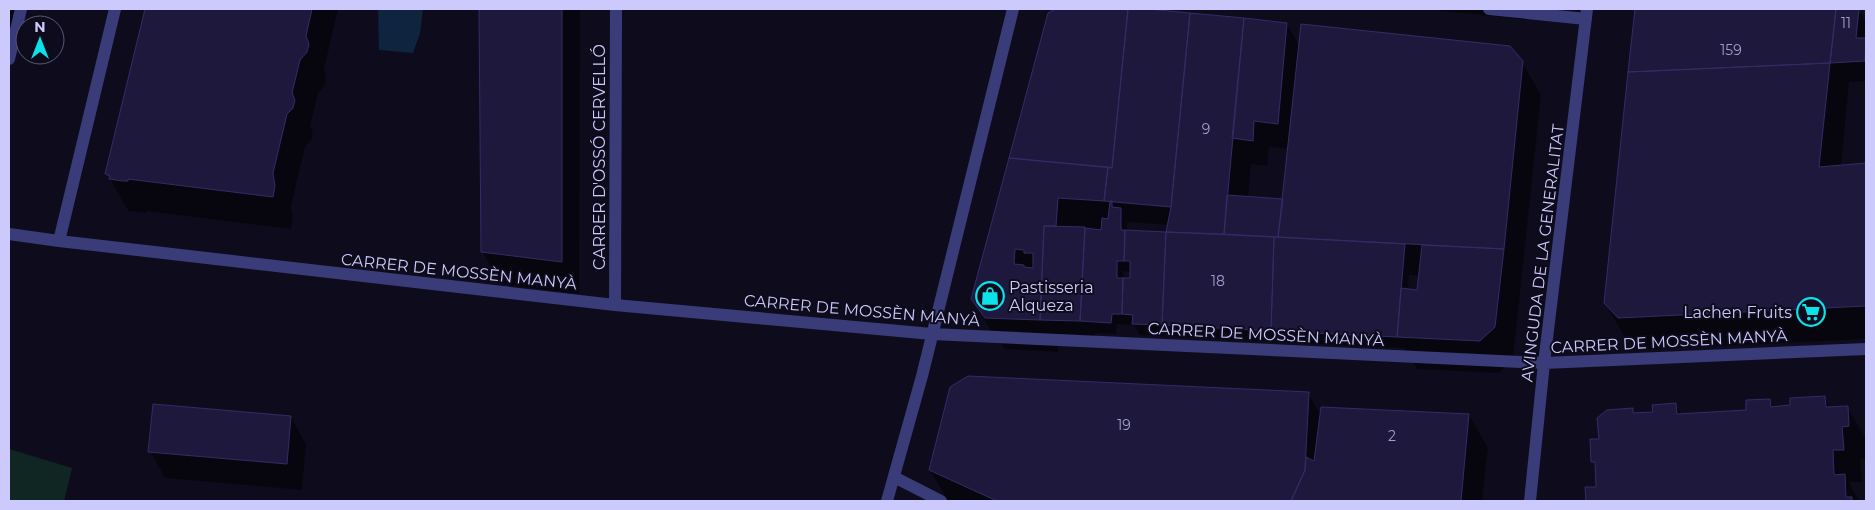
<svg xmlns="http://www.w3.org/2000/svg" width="1875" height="510" viewBox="0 0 1875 510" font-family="Montserrat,sans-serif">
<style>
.green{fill:#102623}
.water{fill:#0e243f}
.shadow{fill:#0007;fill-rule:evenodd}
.building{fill:#1e193c;stroke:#332c67;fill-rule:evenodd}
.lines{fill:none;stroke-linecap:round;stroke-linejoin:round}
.minor{stroke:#393c79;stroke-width:12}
.labels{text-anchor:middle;stroke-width:4;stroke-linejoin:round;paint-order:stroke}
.number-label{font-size:14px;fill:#a09ecc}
.street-label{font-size:16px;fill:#cccafc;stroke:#0e0c1c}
.poi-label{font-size:16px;fill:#cccafc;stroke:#0e0c1c;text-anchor:start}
</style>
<rect width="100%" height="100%" fill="#0e0c1c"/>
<path class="green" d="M9 449 72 468 64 501H9Z"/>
<path class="water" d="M378 9H423L420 33 413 53 379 50Z"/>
<path class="shadow" d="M9 9H18L9 48Z
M146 9H338L324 69 326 77 325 85 318 93 310 126 313 133 311 140 305 147 291 206 293 219 291 229 146 211V213L129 211 125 206 107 173Z
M480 9H580L579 294 501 284 482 251Z
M1058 9H1137L1287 24 1300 47 1522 62 1541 95 1513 359 1499 373 1417 369 1404 348 1140 335 1134 325 1117 324 1116 334 1095 333V347L1058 346V352L1005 349 991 331 972 299 1049 14ZM1269 147 1289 149 1283 200 1248 198 1251 164 1267 166ZM1127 222 1169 225V233L1127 231ZM1123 271 1131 272V279H1123ZM1409 275 1420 276 1418 291 1408 290Z
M1426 9H1543L1527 20Z
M1636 9H1858L1866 22V81L1849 82 1841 167 1866 164V339L1638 350 1624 336 1605 303Z
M1308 393 1321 416 1469 415 1488 448 1482 501H948L930 470Z
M1824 397 1831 408 1847 407 1866 439V458L1860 459 1862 482H1850L1851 487 1859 501H1587L1586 488H1598L1597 469 1593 462 1600 440 1632 410 1634 414 1654 413 1675 405 1682 415 1748 412 1770 400 1774 408 1792 406Z
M291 417 306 444 302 490 165 478 150 451Z"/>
<path class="building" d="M145 9H312L306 36 309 44 307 52 300 60 292 93 295 100 293 108 287 114 273 173 275 186 273 197 128 179V181H123L109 179 110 176 105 174Z
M479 9H562V262L481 252Z
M1055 9H1128L1112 168 1009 158 1048 13Z
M1128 9H1149L1190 13 1171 207 1104 201 1108 167 1112 168Z
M1635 9H1836L1830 63 1628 72Z
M1836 9H1859L1856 38H1866L1865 61 1830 63Z
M1190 13 1244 18 1224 234 1166 232 1171 207Z
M1244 18 1287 23 1278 124 1254 121 1253 141 1232 138Z
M1301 24 1510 46 1523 61 1504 249 1278 237Z
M1830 63 1819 167 1866 163V306L1618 318 1604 303 1628 72Z
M1009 158 1108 167 1104 201 1058 198 1056 226H1044L1040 320 985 318 971 299ZM1015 249 1024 250V253H1033V268L1024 267V265L1014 264Z
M1227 195 1283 199 1278 237 1224 234Z
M1110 201H1112V207L1121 208V230H1125L1124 261H1117V278H1123L1122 314H1112L1111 323 1080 321 1085 228 1101 230 1102 218 1108 219Z
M1044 226 1085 227 1080 321 1040 320Z
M1125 230 1166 232 1162 325 1132 324 1133 315 1122 314 1123 278H1130V261H1124Z
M1166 232 1274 237 1271 331 1162 325Z
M1274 237 1405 244 1397 337 1271 331Z
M1422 245 1504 249 1495 327 1480 341 1397 337 1401 288 1417 290Z
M968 376 1309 392 1305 470 1291 501H997L929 470 950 387Z
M1825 396 1826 407 1848 406 1849 426 1842 427 1844 450H1833L1834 475 1845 474 1846 497H1852V501H1586L1585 487H1596L1595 462H1591L1590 439H1599L1597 418 1607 410 1633 408V413L1653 412 1652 405 1676 403 1677 414 1746 410V400L1770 399 1771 407 1790 405V398Z
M153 404 291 416 287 464 148 452Z
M1321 407 1469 414 1461 501H1291L1305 470 1306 457 1314 461Z"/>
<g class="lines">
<path class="minor" d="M1489 9 1586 19
M9 59 21 9
M9 234 59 241 615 305 932 334 1544 363 1866 349
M59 241 115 9
M615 305 616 9
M894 477 941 501
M887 501 922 376 1013 9
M1530 501 1544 363 1587 9"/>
</g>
<defs>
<symbol id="shop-ring" viewBox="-11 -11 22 22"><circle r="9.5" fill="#0e0c1c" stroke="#0be3e8" stroke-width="1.5"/><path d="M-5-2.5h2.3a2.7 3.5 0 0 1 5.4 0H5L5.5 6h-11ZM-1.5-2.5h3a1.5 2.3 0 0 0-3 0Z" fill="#0be3e8"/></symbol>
<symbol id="supermarket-ring" viewBox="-11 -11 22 22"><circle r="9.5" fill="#0e0c1c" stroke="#0be3e8" stroke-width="1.5"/><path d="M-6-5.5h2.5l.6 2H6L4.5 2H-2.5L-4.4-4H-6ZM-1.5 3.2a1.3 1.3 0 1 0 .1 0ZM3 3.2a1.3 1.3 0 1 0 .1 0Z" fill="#0be3e8"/></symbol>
</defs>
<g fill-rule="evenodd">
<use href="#shop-ring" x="974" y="280" width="32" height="32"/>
<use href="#supermarket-ring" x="1795" y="296" width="32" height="32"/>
</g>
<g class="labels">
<g class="number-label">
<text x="1846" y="28">11</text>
<text x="1731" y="55">159</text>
<text x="1206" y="134">9</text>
<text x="1218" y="286">18</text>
<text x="1124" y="430">19</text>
<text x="1392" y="441">2</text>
</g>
<g class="street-label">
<text transform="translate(599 157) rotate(-90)" y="6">CARRER D'OSSÓ CERVELLÓ</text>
<text transform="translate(1542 253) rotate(-83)" y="6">AVINGUDA DE LA GENERALITAT</text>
<text transform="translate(459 271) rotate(6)" y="6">CARRER DE MOSSÈN MANYÀ</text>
<text transform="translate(862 310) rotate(5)" y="6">CARRER DE MOSSÈN MANYÀ</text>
<text transform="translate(1266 334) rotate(3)" y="6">CARRER DE MOSSÈN MANYÀ</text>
<text transform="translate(1669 341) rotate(-3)" y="6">CARRER DE MOSSÈN MANYÀ</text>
</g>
<g class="poi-label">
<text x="1009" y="293">Pastisseria<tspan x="1009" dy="18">Alqueza</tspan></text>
<text x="1792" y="318" text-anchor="end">Lachen Fruits</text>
</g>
</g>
<rect width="1875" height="510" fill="none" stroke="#cccafc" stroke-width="20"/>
<g transform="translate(40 40)"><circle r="24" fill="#0e0c1c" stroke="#5a5876"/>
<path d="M0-4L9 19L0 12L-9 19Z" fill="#0be3e8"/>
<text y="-8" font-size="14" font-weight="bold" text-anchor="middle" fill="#cccafc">N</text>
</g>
</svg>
